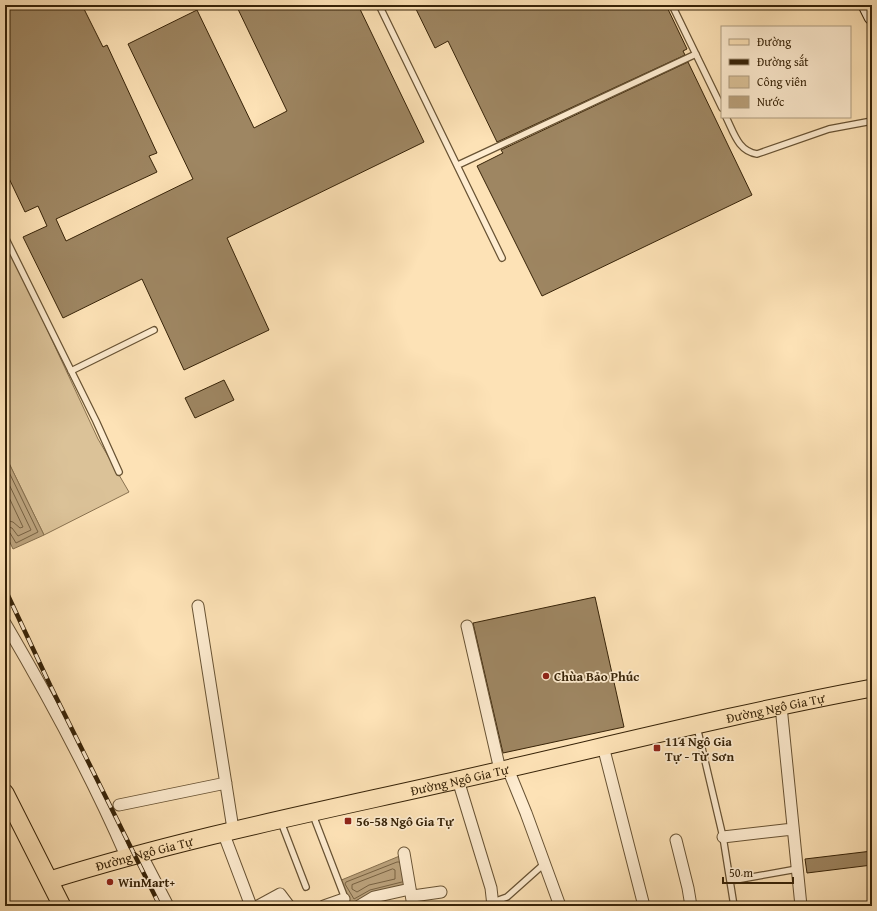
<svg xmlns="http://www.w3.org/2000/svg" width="877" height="911" viewBox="0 0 877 911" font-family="'Gentium Book Plus',serif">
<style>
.green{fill:#dbc298;stroke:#897250}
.water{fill:#baa17b;stroke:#866f4d}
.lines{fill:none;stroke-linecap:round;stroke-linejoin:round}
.shore{stroke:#786242;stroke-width:1}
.building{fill:#9e8662;stroke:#372308}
.lane-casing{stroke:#685334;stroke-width:8}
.street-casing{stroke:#685334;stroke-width:13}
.secondary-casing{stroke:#372308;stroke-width:17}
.primary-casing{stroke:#372308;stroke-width:19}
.lane{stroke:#feecd0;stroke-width:5.5}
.street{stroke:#feecd0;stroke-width:11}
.secondary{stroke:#feecd0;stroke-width:15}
.primary{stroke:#fde2b6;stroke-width:17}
.rail-casing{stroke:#372308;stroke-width:4.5}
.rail{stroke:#feecd0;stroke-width:3;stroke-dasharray:9;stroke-linecap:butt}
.poi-dot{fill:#8f2418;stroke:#feecd0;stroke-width:1.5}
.labels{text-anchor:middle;stroke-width:3.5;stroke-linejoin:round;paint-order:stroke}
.poi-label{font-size:13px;font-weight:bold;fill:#372308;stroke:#feecd0;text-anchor:start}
.street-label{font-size:13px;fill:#372308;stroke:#feecd0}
</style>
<rect width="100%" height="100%" fill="#fde2b6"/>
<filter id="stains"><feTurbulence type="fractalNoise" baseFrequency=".005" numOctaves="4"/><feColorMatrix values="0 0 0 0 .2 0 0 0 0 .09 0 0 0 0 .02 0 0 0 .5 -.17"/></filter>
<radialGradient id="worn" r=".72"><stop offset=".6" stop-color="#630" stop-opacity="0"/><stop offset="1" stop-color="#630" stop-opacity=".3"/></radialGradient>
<path class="green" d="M5 239 98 439 129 492 44 535 5 455Z"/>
<path class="water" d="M5 455 44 535 13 549 5 532Z
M402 855 407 886 352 906 339 881Z"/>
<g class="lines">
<path class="shore" d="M5 464 38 532 16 543 10 533 5 531
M5 476 31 530 18 536 12 528 5 526
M5 489 23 527 20 528 13 522 5 520
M399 862H397L346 882 345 884 354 899 370 890 402 882
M393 869 395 870V879L369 885 357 892 352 889V885Z"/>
</g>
<path class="building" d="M5 5H82L103 47 107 45 157 153 149 156 157 172 56 219 66 241 193 179 128 44 197 10 254 128 287 111 236 5H358L424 142 227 238 269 330 184 370 142 279 63 318 23 237 47 226 38 206 25 212 5 170Z
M414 5H666L687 49 683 51 685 55 497 142 448 41 435 48Z
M688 62 752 195 542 296 477 166 503 153 501 150Z
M224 380 234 400 195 418 185 398Z
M595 597 624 727 503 753 473 623Z
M872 851V865L807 873 805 859Z"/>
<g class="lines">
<defs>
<path id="lane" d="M379 5 502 258
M672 5 722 108
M726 117C734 133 738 151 757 154L829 129 872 121
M458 165 696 54
M5 237 96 421 119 472
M71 371 154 330
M697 727 723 837 734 906
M313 815 348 906
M281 822 306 887
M730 881 797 869
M493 902 507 897 544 864"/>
<path id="street" d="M198 606 233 829
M5 623C49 698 91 775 126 856
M467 626 500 770
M781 706 801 906
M603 746 644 906
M508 769 526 813 560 906
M458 780 491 888 493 906
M119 805 226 783
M223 832 251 906
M723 837 793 829
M676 840 688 888 691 906
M140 852 168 906
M404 853 413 906
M413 896 441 892
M258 906 280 894 289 906
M324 906 344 899
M359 906 374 897 410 889"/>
<path id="secondary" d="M866 5 872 17"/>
<g id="primary">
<path d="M5 793 62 906"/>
<path id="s1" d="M50 880C184 838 321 811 458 780 596 749 733 714 872 688"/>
</g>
</defs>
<use href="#lane" class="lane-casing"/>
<use href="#street" class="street-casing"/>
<use href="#secondary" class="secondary-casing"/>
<use href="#primary" class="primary-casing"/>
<use href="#lane" class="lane"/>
<use href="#street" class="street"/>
<use href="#secondary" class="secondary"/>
<use href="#primary" class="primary"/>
<defs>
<path id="rail" d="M5 589 50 685 160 906"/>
</defs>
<use href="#rail" class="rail-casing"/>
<use href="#rail" class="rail"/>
</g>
<g class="poi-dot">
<circle cx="546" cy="676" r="4"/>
<rect x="653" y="744" width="8" height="8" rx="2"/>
<rect x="344" y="817" width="8" height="8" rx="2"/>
<circle cx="110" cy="882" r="4"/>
</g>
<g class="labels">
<g class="poi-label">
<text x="554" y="681">Chùa Bảo Phúc</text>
<text x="665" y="746">114 Ngô Gia<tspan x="665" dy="15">Tự - Từ Sơn</tspan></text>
<text x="356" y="826">56-58 Ngô Gia Tự</text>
<text x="118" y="887">WinMart+</text>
</g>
<g class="street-label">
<text dy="5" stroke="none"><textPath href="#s1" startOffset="746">Đường Ngô Gia Tự</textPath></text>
<text dy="5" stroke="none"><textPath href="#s1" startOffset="422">Đường Ngô Gia Tự</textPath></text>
<text dy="5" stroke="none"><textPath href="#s1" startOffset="98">Đường Ngô Gia Tự</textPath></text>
</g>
</g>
<rect width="877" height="911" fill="none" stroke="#fde2b6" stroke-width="20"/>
<rect x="6" y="6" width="865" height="899" fill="none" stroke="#372308" stroke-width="2"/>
<rect x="10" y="10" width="857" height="891" fill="none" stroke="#372308"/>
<rect x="721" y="26" width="130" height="92" fill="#feecd0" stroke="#ae9c80"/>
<rect x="729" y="39" width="20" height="6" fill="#fde2b6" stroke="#ae9c80"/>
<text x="757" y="46" font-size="12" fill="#372308">Đường</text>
<rect x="729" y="59" width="20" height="6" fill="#372308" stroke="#ae9c80"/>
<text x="757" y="66" font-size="12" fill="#372308">Đường sắt</text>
<rect x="729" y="76" width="20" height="12" fill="#dbc298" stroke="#ae9c80"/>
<text x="757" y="86" font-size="12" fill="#372308">Công viên</text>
<rect x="729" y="96" width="20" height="12" fill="#baa17b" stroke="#ae9c80"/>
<text x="757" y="106" font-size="12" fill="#372308">Nước</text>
<path d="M723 877v6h70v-6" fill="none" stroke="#372308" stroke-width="2"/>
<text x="729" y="877" font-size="12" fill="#372308" stroke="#feecd0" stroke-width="3" paint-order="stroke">50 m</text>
<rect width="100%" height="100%" filter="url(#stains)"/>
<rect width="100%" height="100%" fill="url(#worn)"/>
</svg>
